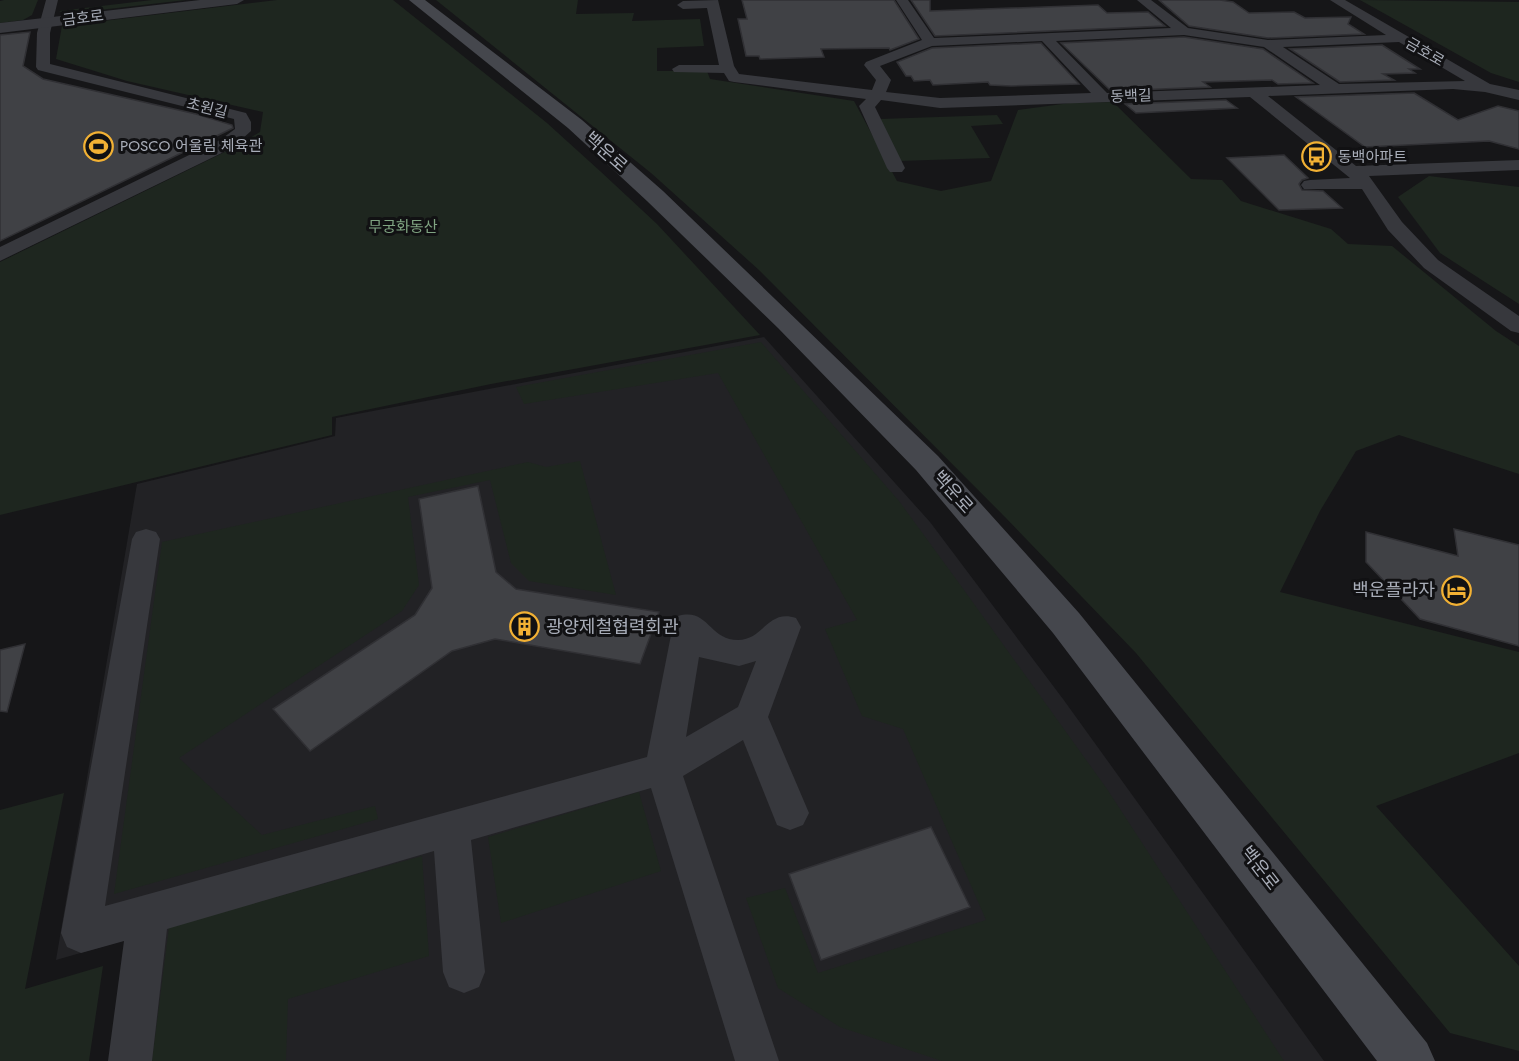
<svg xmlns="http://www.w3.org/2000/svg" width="1519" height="1061" viewBox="0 0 1519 1061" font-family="Jost,'Noto Sans KR',sans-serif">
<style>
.built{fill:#222225}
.green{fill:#1e261f}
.building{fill:#404145;stroke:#303034;stroke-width:1.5}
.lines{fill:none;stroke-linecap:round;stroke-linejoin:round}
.minor{fill:#37383d;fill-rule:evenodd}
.tertiary{fill:#37383d;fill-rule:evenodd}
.secondary{fill:#45474d;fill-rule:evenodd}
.labels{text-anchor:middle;stroke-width:6;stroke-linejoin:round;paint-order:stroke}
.far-street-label{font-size:15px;fill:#a8adb8;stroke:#111113}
.far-poi-label{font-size:15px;fill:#a8adb8;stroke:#111113;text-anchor:start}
.far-park-label{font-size:15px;fill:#7fa381;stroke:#111113}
.street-label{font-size:18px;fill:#a8adb8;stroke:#111113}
.poi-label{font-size:18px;fill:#a8adb8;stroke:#111113;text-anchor:end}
</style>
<rect width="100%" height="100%" fill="#161618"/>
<path class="built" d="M764 337 930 522 1063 699 1324 1061H117L133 938 56 960 137 484 335 436 336 418Z"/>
<path class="green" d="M4 0H38L32 15 23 20 0 23V1Z
M152 0H186L65 14 59 11Z
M277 0H393L547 123 600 171 657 224 760 335 491 384 332 417V435L0 515V262L233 148 260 132 263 112 127 81 56 59 62 26Z
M436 0H578L576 14 634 13 632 21 700 19 704 46 657 48V71H707L710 79 854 101 897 181 941 191 991 181 1018 110 1070 103 1113 102 1191 179 1222 180 1241 201 1331 229 1348 244 1392 246 1496 331 1519 346V474L1399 435 1356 451 1320 511 1280 592 1519 652V753L1376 806 1519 966V1051L1450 1033 1136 653 1005 517 759 270 651 173Z
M1360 0 1519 2V82L1491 73Z
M997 115 1003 124 971 126 990 158 899 161 880 119Z
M1429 176 1519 187V304L1440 253 1398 197Z
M761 342 899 501 964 590 1107 789 1284 1061H942L840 1027 778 988 746 898 785 888 818 973 986 920 903 729 862 716 825 629 857 620 718 373 524 404 516 387Z
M580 461 616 595 529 581 511 563 490 480 408 497 419 585 402 611 179 758 262 835 375 806 378 819 114 894 162 542 528 462 546 467Z
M639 792 661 871 501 923 488 837Z
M64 793 25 989 103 966 89 1061H0V810Z
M422 856 429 956 288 999 286 1061H152L169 927Z"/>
<path class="building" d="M742 0H894L919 39 890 50 889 48 821 49 824 57 760 59 759 56H746L738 19H747Z
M911 0H930V11L1098 5 1107 13 1148 12 1165 26 935 36Z
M1159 0H1220L1233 2 1249 13 1294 12 1305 18 1351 17 1348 24 1364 34 1268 38 1189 26Z
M30 32 23 66 43 79 196 114 232 125 233 128 0 241V35Z
M1184 37 1263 49 1313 83 1278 84 1272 80 1203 82 1210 87 1111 91 1061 43Z
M1041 43 1079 84 1011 86 990 85 988 82 933 85 930 80 914 81 911 76H906L897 62 932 48Z
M1382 45 1420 69H1409L1415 73 1383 74 1394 80 1340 82 1290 49Z
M1414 93 1458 120 1498 106 1519 111V149L1489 141 1365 147 1296 97Z
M1226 100 1237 108 1136 113 1125 104Z
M1284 155 1308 178 1302 180 1299 184 1302 190 1323 191 1342 208 1279 210 1227 158Z
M478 486 496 572 516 589 659 612 640 664 495 639 452 651 310 751 273 709 415 615 432 588 419 499Z
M1454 529 1519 545V646L1420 619 1366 562V532L1458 556Z
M25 644 7 712 0 711V650Z
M931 827 970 907 821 960 789 874Z"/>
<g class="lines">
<path class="minor" d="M46 0H58L50 33V64L246 113 251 122V131L232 148 0 261V247L220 140 235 129 234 119 38 70 36 67 37 33Z
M718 0 734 66 739 74 872 90 876 80 864 65 866 62 922 40 896 0H908L934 38 1171 28 1137 0H1151L1188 28 1268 40 1386 35 1330 0H1345L1490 84 1519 90V100L1485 92 1453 89 1268 96 1356 166 1519 160V170L1369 176 1402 222 1438 260 1519 316V333L1511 331 1424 268 1388 230 1362 189H1304L1301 185 1304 181 1310 180 1350 178 1250 97 940 108 881 100 875 107 905 168 902 172H890L887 168 859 106 866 99 734 82 729 81 724 73 674 72 672 69 679 65H719L707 8 683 9 677 5 683 1ZM1184 35 1264 47 1320 85 1107 93 1056 41ZM1042 41 1091 93 940 98 886 92 891 80 880 66 932 46ZM1399 42 1465 81 1339 84 1283 47Z
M146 529 156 532 160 539 105 906 647 757 673 625 678 616C708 607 709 640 738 640 764 640 767 609 796 618L801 627 768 717 809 813 803 825 790 830 777 825 743 740 683 776 779 1061H735L651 788 471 840 485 972 479 987 464 993 449 987 443 972 434 851 167 929 152 1061H108L124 941 81 953 67 947 61 933 132 539 136 532ZM699 657 739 666 756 661 738 707 686 737Z"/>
<path class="tertiary" d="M200 0H244L237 4 0 33V23Z"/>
<path class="secondary" d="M409 0H425L582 120 663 191 938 456 1079 613 1427 1043 1435 1061H1377L1053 633 916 470 778 328 647 201 568 128Z"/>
</g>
<defs>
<symbol id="stadium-ring" viewBox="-11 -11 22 22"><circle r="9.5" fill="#111113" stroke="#f2b134" stroke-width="1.5"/><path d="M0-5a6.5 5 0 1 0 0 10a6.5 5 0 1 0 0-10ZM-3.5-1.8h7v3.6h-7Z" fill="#f2b134"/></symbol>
<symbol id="bus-ring" viewBox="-11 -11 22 22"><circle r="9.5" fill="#111113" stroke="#f2b134" stroke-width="1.5"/><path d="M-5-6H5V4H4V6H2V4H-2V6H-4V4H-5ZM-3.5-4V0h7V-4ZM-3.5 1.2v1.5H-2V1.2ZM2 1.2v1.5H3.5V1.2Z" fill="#f2b134"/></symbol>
<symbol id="hotel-ring" viewBox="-11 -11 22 22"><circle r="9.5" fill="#111113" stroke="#f2b134" stroke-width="1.5"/><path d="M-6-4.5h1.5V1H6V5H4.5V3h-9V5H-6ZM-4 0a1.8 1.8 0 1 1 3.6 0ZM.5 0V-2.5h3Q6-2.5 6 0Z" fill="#f2b134"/></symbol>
<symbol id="building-ring" viewBox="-11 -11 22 22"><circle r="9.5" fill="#111113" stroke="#f2b134" stroke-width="1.5"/><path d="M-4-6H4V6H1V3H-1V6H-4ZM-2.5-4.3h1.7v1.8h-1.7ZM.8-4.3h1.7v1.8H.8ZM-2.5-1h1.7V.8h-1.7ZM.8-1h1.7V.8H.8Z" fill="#f2b134"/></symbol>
</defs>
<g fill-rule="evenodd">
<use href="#stadium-ring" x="82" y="130" width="33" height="33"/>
<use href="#bus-ring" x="1300" y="140" width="33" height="33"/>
<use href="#hotel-ring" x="1440" y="574" width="33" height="33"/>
<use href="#building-ring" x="508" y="610" width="33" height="33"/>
</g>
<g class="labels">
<g class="far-street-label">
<text transform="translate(83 18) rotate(-7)" y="5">금호로</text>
<text transform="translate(1425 52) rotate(30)" y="5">금호로</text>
<text transform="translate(1131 96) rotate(-2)" y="5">동백길</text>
<text transform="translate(207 108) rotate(14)" y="5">초원길</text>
</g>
<g class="far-poi-label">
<text x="120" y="151">POSCO 어울림 체육관</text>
<text x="1338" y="162">동백아파트</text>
</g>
<g class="far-park-label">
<text x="403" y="232">무궁화동산</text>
</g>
<g class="street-label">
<text transform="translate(606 152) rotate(42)" y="6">백운로</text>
<text transform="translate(953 492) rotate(48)" y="6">백운로</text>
<text transform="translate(1260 868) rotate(52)" y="6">백운로</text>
</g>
<g class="poi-label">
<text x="1435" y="596">백운플라자</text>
<text x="546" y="633" text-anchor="start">광양제철협력회관</text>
</g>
</g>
</svg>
